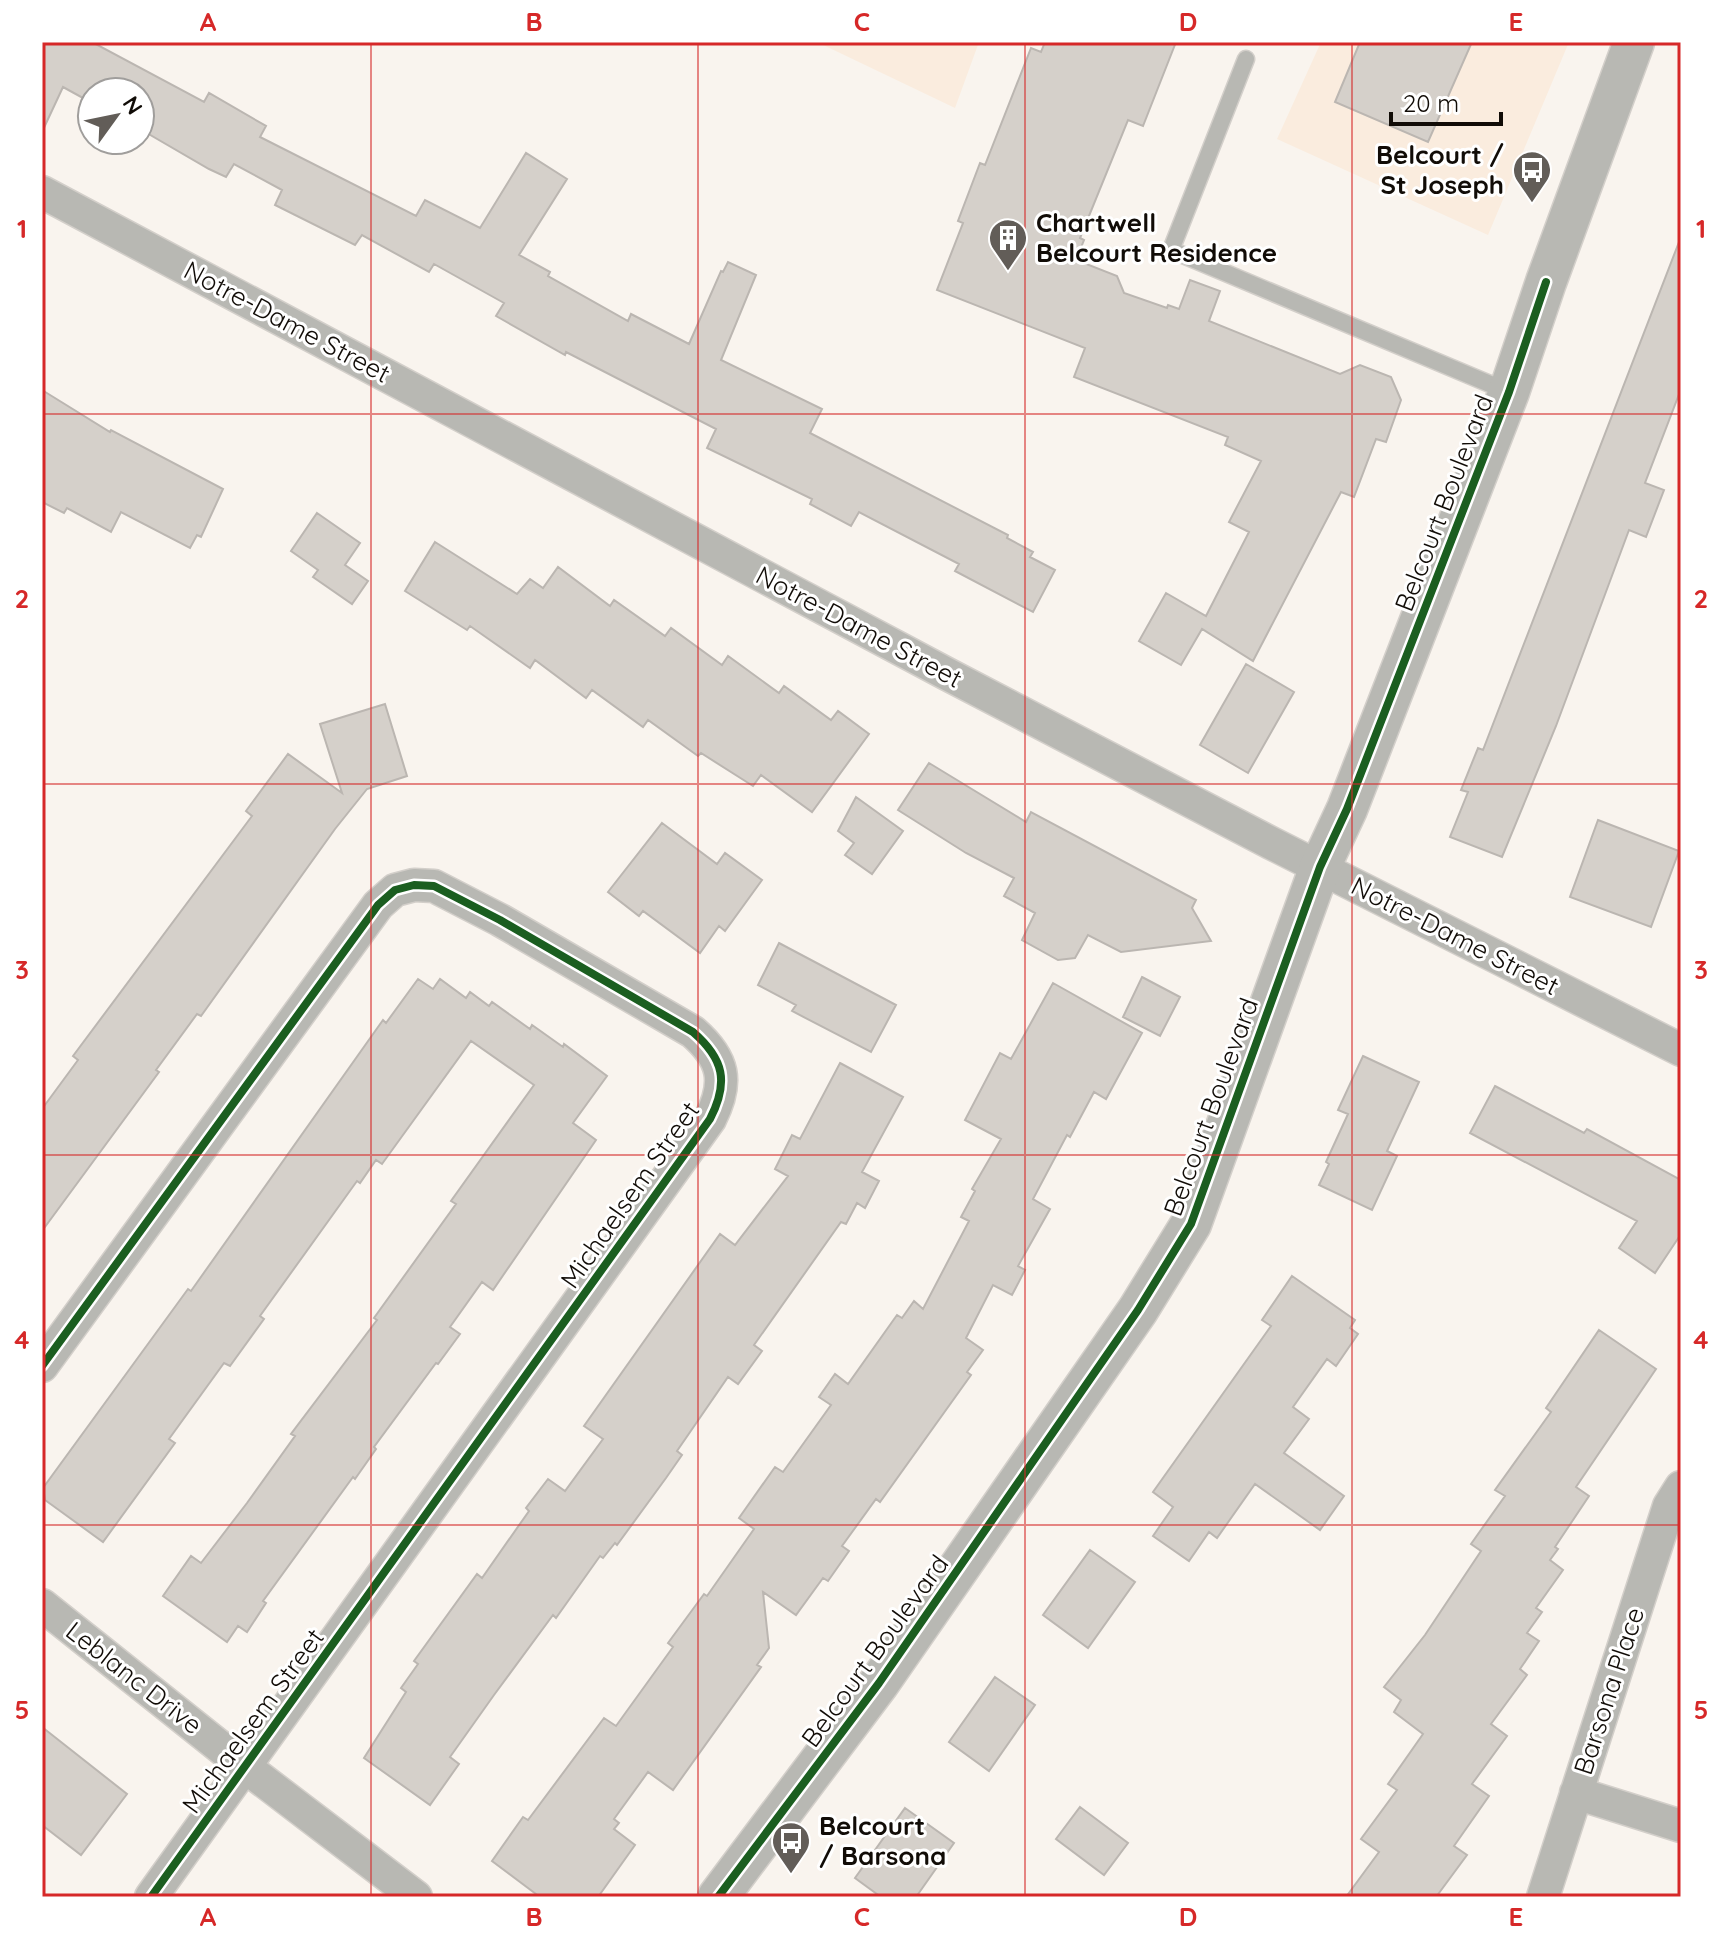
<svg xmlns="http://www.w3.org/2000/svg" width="1723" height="1939" viewBox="0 0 1723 1939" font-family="Quicksand,sans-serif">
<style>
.built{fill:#faecde}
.building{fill:#d5d0ca;stroke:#bbb6b1;stroke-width:2}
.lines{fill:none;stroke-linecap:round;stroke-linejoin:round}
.service-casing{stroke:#d3cfca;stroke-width:19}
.minor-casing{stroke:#d3cfca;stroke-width:35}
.tertiary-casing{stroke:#d3cfca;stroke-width:43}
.service{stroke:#b8b8b3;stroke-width:16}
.minor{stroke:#b8b8b3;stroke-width:32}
.tertiary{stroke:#b8b8b3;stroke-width:40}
.cycleway-casing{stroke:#fff;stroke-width:13}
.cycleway{stroke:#1b5e20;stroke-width:8}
.grid{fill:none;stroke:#d62828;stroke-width:2;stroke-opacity:0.55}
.labels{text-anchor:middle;stroke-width:6;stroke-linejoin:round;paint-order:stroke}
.poi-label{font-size:26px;font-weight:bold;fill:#110c07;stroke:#fff;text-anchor:start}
.street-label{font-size:26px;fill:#110c07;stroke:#fff}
.neatline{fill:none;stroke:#d62828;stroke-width:3}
.grid-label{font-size:26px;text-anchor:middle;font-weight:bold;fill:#d62828}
</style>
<rect width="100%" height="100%" fill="#f9f4ee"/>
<path class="built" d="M817 42H979L955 108Z
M1321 42H1569L1488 235 1277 139Z"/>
<path class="building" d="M42 42H92L204 102 209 93 266 126 260 137 416 216 425 200 480 228 526 153 567 179 519 255 550 272 548 276 628 321 631 314 689 344 721 271 723 272 728 262 756 275 721 360 822 409 810 433 1008 535 1007 538 1033 552 1030 557 1055 570 1033 612 955 571 959 564 859 512 851 526 810 504 812 499 707 448 716 429 566 352 565 355 496 316 504 303 434 264 429 272 362 235 355 245 275 205 282 190 234 164 226 177 209 169 140 129V92H92V103L63 87 42 132Z
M1045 42H1176L1143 126 1128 120 1080 238 1084 240 1076 260 1117 276 1124 293 1167 308 1168 305 1179 309 1190 280 1220 291 1209 321 1340 374 1360 365 1391 377 1401 400 1386 442 1376 439 1354 497 1341 492 1253 661 1202 629 1181 665 1139 641 1166 593 1206 616 1249 532 1229 522 1261 461 1225 445 1228 437 1074 377 1085 348 937 290 963 223 958 221 980 163 985 165 1031 48 1041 52Z
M1360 42H1472L1428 142 1335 102Z
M1679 242 1681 389 1645 483 1664 490 1646 537 1629 530 1556 726 1502 857 1450 837 1468 792 1461 790 1478 748 1483 750Z
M42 390 110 432 111 430 223 489 201 537 197 535 190 548 121 512 111 532 67 508 64 513 42 502Z
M317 513 360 543 345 565 368 581 352 604 313 577 318 570 291 551Z
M435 542 517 594 530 579 543 588 558 567 610 606 614 600 665 636 671 628 722 665 728 656 779 693 784 686 831 720 838 711 869 734 812 812 761 775 753 786 701 753 698 756 648 720 643 727 592 690 586 698 535 660 530 668 470 626 467 630 405 591Z
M1246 664 1294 692 1248 773 1200 745Z
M385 704 407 776 367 789 335 829 201 1016 197 1014 156 1070 159 1072 42 1231V1109L78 1060 73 1056 252 816 246 811 288 754 342 793 320 724Z
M929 763 1026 822 1031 812 1196 900 1192 908 1211 941 1121 952 1088 935 1075 958 1058 960 1022 940 1035 913 1004 896 1014 878 966 853 898 810Z
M856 797 903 831 872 874 845 855 854 843 838 831Z
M1598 820 1679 851 1651 927 1570 897Z
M662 823 717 864 725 853 762 880 725 931 719 926 700 953 643 911 639 916 608 892Z
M779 943 896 1005 871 1052 792 1011 796 1005 758 985Z
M1142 977 1180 997 1160 1036 1123 1017Z
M418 979 433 989 440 979 466 998 470 992 489 1006 492 1002 530 1029 532 1025 563 1047 564 1044 607 1076 573 1123 596 1140 493 1290 482 1282 450 1327 460 1334 438 1364 436 1363 374 1447 376 1449 355 1479 353 1477 263 1601 266 1603 247 1632 238 1626 227 1642 163 1596 191 1556 201 1563 247 1503 295 1436 291 1434 377 1320 374 1318 456 1204 451 1201 534 1085 471 1041 382 1164 376 1160 360 1183 357 1181 260 1316 264 1319 230 1366 224 1363 169 1439 175 1443 103 1542 45 1500 43 1488 188 1289 191 1291 383 1020 386 1023Z
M1053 983 1142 1033 1106 1099 1094 1092 1070 1137 1067 1135 1033 1199 1050 1209 1018 1266 1025 1270 1012 1295 993 1285 966 1338 983 1350 967 1372 971 1375 880 1502 876 1499 842 1546 849 1551 828 1581 823 1578 796 1615 763 1592 769 1648 757 1665 761 1667 673 1790 648 1772 614 1819 619 1823 614 1829 635 1845 598 1897H540L492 1861 523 1817 528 1820 604 1718 616 1726 673 1647 668 1643 704 1594 707 1596 754 1529 739 1518 775 1467 783 1472 831 1405 819 1397 835 1374 848 1384 897 1315 902 1318 914 1301 923 1309 969 1221 961 1217 975 1191 972 1189 1001 1139 965 1120 1000 1053 1011 1059Z
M1363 1056 1419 1082 1387 1151 1397 1156 1372 1210 1319 1185 1329 1164 1326 1162 1348 1114 1338 1110Z
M840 1063 903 1097 862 1172 879 1181 865 1208 857 1203 846 1224 841 1222 754 1345 762 1351 738 1384 728 1377 677 1451 682 1455 666 1478 617 1545 615 1543 603 1558 600 1556 556 1618 553 1615 494 1695 450 1757 459 1764 430 1805 364 1758 406 1692 401 1688 418 1664 414 1661 477 1574 482 1578 529 1511 526 1508 548 1479 565 1491 603 1439 584 1426 720 1234 735 1245 788 1176 775 1169 792 1135 800 1139Z
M1495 1086 1584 1133 1587 1129 1681 1180V1234L1655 1273 1619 1248 1637 1221 1470 1133Z
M1292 1276 1355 1320 1350 1328 1358 1334 1336 1366 1327 1359 1293 1407 1309 1419 1284 1453 1344 1496 1320 1530 1255 1484 1217 1538 1209 1532 1189 1561 1153 1536 1173 1507 1153 1492 1271 1326 1262 1320Z
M1599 1330 1656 1369 1576 1487 1589 1496 1555 1547 1558 1549 1550 1560 1563 1570 1536 1608 1542 1612 1527 1633 1539 1641 1520 1669 1527 1675 1491 1724 1507 1736 1472 1784 1489 1796 1454 1846 1467 1855 1436 1897H1346L1379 1852 1361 1839 1397 1790 1388 1784 1423 1734 1394 1712 1401 1700 1384 1687 1425 1635 1481 1551 1471 1544 1505 1496 1495 1490 1551 1412 1546 1408Z
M1090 1550 1135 1582 1088 1648 1043 1615Z
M995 1677 1035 1705 989 1771 949 1742Z
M42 1727 127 1794 81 1855 42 1825Z
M1080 1807 1128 1843 1104 1875 1056 1839Z
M905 1808 954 1843 916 1897H881L855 1878Z"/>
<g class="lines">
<defs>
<path id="service" d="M1246 59 1171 250 1509 392"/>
<path id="minor" d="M42 192 947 674 1271 843 1681 1050
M42 1366 378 905 395 890 414 885 434 886 500 920 693 1032C724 1059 729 1082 710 1119L151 1897
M42 1605 244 1766 416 1897
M1576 1793 1681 1826
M1543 1897 1669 1506 1681 1487"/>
<path id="tertiary" d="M718 1897 879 1683 1138 1310 1191 1224 1320 867 1347 809 1509 392 1546 282 1634 42"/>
</defs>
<use href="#service" class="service-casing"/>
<use href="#minor" class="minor-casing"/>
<use href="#tertiary" class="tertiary-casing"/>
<use href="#service" class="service"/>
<use href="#minor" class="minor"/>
<use href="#tertiary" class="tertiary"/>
<defs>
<path id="cycleway" d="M42 1366 378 905 395 890 414 885 434 886 500 920 693 1032C724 1059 729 1082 710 1119L151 1897
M718 1897 879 1683 1138 1310 1191 1224 1320 867 1347 809 1509 392 1546 282"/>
</defs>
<use href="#cycleway" class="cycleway-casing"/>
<use href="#cycleway" class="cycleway"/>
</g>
<path class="grid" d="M371 42V1897M698 42V1897M1025 42V1897M1352 42V1897M42 414H1681M42 784H1681M42 1155H1681M42 1525H1681"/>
<defs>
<symbol id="bus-pin" viewBox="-11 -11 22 30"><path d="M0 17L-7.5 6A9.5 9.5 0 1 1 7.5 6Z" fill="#625d58" stroke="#fff"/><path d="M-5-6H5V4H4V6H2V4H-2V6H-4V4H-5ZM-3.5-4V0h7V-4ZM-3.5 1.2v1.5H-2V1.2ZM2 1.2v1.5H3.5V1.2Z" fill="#fff"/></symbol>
<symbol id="building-pin" viewBox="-11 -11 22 30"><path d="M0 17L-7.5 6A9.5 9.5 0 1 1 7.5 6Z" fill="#625d58" stroke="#fff"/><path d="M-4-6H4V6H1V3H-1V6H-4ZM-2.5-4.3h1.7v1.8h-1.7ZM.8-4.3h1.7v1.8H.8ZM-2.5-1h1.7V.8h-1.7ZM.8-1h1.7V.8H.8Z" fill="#fff"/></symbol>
</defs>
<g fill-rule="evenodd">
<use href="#bus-pin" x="1510" y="148" width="44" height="60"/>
<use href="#building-pin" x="986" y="216" width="44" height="60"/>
<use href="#bus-pin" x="769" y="1819" width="44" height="60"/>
</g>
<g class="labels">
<g class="poi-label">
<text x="1504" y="164" text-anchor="end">Belcourt /<tspan x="1504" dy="30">St Joseph</tspan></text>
<text x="1036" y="232">Chartwell<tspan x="1036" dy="30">Belcourt Residence</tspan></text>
<text x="819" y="1835">Belcourt<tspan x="819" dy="30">/ Barsona</tspan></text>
</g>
<g class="street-label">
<text transform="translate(287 322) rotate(28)" y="9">Notre-Dame Street</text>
<text transform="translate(1444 503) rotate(-69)" y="9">Belcourt Boulevard</text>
<text transform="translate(859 627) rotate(28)" y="9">Notre-Dame Street</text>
<text transform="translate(1455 936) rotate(27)" y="9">Notre-Dame Street</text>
<text transform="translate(1211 1107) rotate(-70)" y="9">Belcourt Boulevard</text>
<text transform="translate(630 1195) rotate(-55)" y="9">Michaelsem Street</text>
<text transform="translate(875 1651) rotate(-54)" y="9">Belcourt Boulevard</text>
<text transform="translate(134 1678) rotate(38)" y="9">Leblanc Drive</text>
<text transform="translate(1609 1691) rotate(-72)" y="9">Barsona Place</text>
<text transform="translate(253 1721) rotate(-54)" y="9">Michaelsem Street</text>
</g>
</g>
<rect width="1723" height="1939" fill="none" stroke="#ffffff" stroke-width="88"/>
<g transform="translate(116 116) rotate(57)"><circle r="38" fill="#ffffff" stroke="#a09e9c" stroke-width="2"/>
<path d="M0-6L14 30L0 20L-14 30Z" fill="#625d58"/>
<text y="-12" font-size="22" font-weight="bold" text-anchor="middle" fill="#110c07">N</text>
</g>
<path d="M1391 112v12h110v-12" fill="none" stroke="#110c07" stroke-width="4"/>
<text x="1403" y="112" font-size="24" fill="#110c07" stroke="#ffffff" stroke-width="6" paint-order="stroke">20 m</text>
<rect x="44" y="44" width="1635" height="1851" class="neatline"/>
<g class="grid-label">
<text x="208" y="31">A</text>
<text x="534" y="31">B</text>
<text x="862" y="31">C</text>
<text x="1188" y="31">D</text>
<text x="1516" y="31">E</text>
<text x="22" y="238">1</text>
<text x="1701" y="238">1</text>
<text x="22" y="608">2</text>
<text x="1701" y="608">2</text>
<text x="22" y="979">3</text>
<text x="1701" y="979">3</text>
<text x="22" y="1349">4</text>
<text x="1701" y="1349">4</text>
<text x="22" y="1719">5</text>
<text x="1701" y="1719">5</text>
<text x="208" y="1926">A</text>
<text x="534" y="1926">B</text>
<text x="862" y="1926">C</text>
<text x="1188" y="1926">D</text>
<text x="1516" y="1926">E</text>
</g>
</svg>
